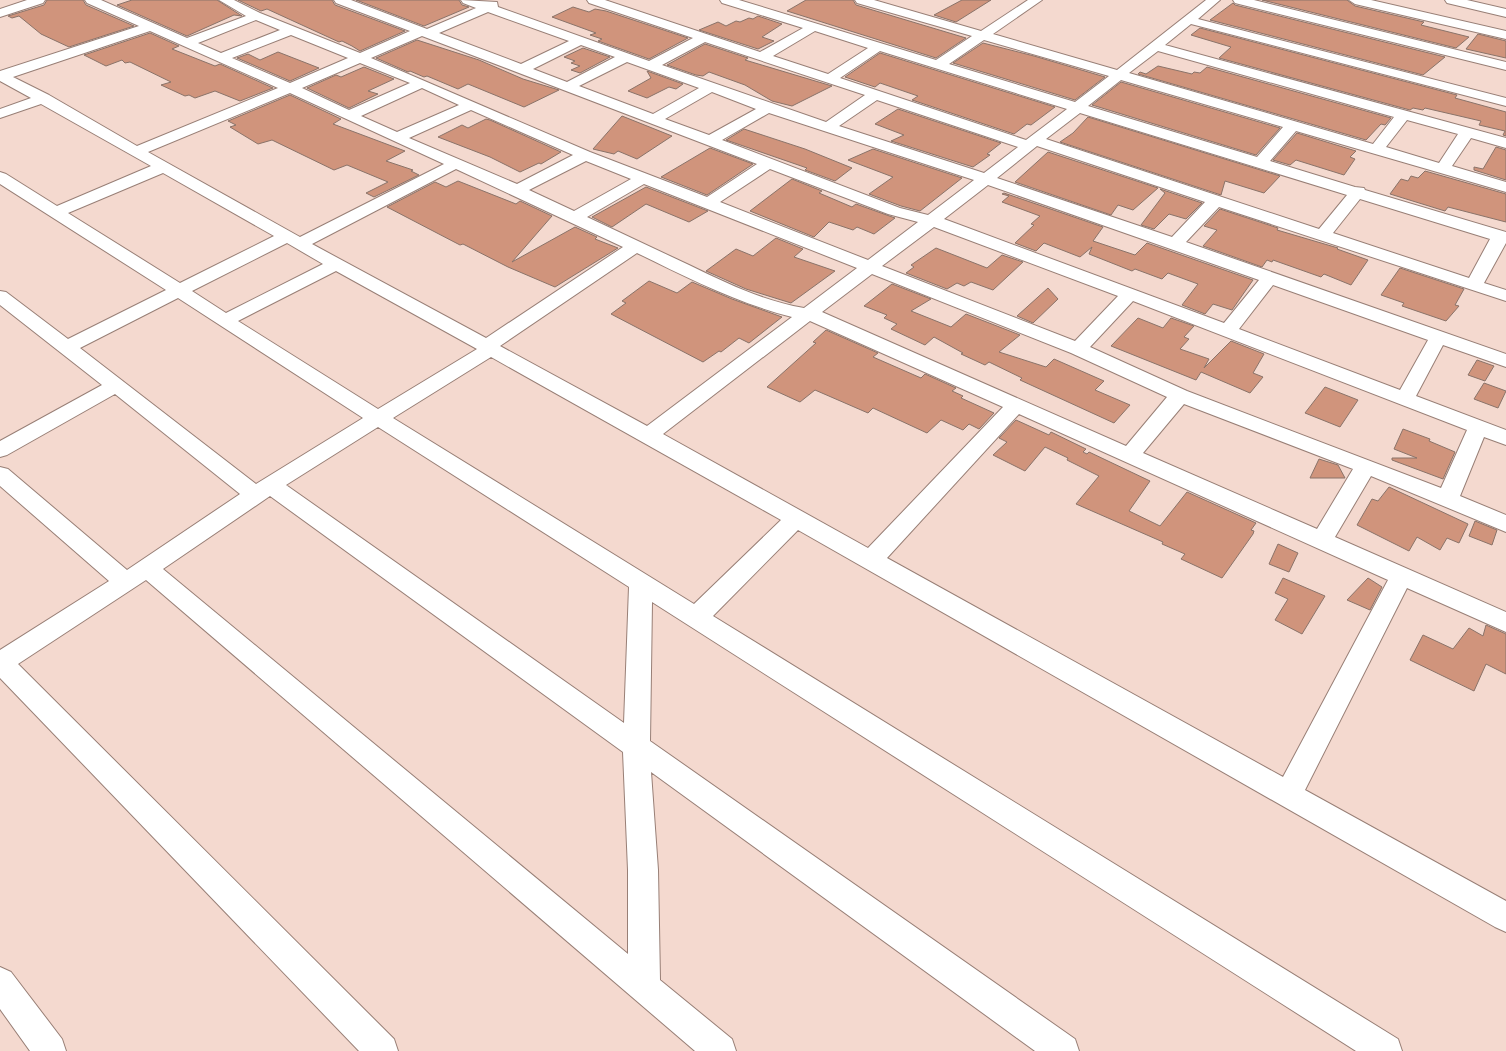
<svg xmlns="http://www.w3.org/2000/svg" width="1506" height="1051" viewBox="0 0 1506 1051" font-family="'Source Serif 4',serif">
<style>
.building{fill:#d0947c;stroke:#8a7369}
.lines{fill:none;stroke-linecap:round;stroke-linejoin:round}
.street-casing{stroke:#987f76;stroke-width:2}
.street{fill:#fff;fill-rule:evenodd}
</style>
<rect width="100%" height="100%" fill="#f4d9cf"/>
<path class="building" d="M47 0H83L86 5 134 26 69 47 41 34 19 16 12 18 8 16 44 5Z
M132 0H217L242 16 234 15 187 36 117 5Z
M238 0H332L335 5 405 31 360 51 352 46 342 41 339 42 267 9 261 11Z
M356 0H459L462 5 469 7 424 26Z
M806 0H853L856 5 966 38 936 58 787 11Z
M962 0H991L956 22 934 15Z
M1262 0H1347L1355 6 1424 22 1421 25 1469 37 1456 48Z
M1233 3 1235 5 1445 57 1423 75 1210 20Z
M573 7 589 12 595 9 606 11 688 38 649 59 598 41 602 39 590 35 596 33 552 17Z
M758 16 782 24 762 37 774 41 758 49 699 30 718 22 726 26 736 21 740 22 749 18 753 19Z
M1200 28 1457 95 1455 98 1506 112V136L1503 135 1505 131 1479 125 1481 121 1425 108 1423 110 1413 108 1410 110 1219 58 1231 47 1191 35Z
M150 33 179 46 172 49 215 66 220 64 273 88 240 101 215 91 195 98 189 95 185 96 161 85 171 82 130 62 125 63 122 60 106 66 84 55Z
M1478 34 1506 41V58L1466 49Z
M417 40 479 60 523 79 559 90 524 107 468 84 458 89 427 76 424 77 410 71 408 72 376 58Z
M983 43 1034 56 1105 77 1075 100 953 63Z
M705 44 748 58 745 60 832 86 792 106 772 101 745 85 709 72 703 76 696 75 667 65Z
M583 48 610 57 580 73 571 70 580 66 571 63 575 61 564 57Z
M278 52 319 68 290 81 237 58 248 54 260 60Z
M880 53 1055 107 1031 125 1027 124 1014 134 912 100 918 96 880 83 875 87 845 77Z
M1158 66 1192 74 1194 72 1200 73 1207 67 1391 118 1385 125 1381 124 1366 140 1138 74 1140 72 1146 74Z
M364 67 394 79 368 91 378 94 349 108 307 88 336 75 341 77Z
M647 71 683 84 676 89 669 87 647 98 628 91 651 78Z
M1121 82 1280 128 1256 155 1092 105Z
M290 95 341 119 333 124 405 151 386 161 413 170 411 171 419 175 374 197 366 193 388 182 347 165 334 170 272 140 258 144 230 127 236 125 228 121Z
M898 109 1001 143 987 154 990 155 973 167 891 141 904 135 875 124Z
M622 116 672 136 637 159 618 151 614 154 593 149Z
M1088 117 1280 176 1264 193 1225 181 1221 195 1060 142 1073 133Z
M486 119 490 120 561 152 541 164 539 163 520 172 490 157 438 137 462 125 468 128Z
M744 129 805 149 852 168 835 181 805 170 807 168 726 140Z
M1297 133 1356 151 1350 157 1355 159 1344 175 1296 160 1290 165 1273 160Z
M1496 147 1506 150V180L1474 170V167L1483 169Z
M710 148 753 164 707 195 661 177Z
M873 149 962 178 920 211 901 206 869 194 893 177 848 160Z
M1048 152 1158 188 1133 210 1118 205 1111 215 1015 182Z
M1425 171 1506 194V222L1448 207 1445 211 1390 194 1401 179 1408 181 1411 176 1418 178Z
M792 179 822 191 819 193 852 207 856 204 895 218 874 234 857 227 853 230 829 222 814 237 750 211Z
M458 181 516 204 520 201 552 216 512 262 575 227 597 237 595 239 618 248 555 287 508 267 463 244 460 245 387 207 435 182 446 187Z
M646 187 708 211 689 222 646 204 612 227 592 217Z
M1160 189 1202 203 1186 219 1169 214 1154 229 1141 225 1165 193Z
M1004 193 1103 227 1093 241 1135 255 1147 243 1253 280 1232 310 1213 304 1205 314 1182 305 1198 284 1168 273 1162 279 1135 269 1132 271 1089 254 1092 247 1080 257 1044 243 1036 251 1015 243 1034 225 1031 224 1040 216 1002 202 1009 196 1002 194Z
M1220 209 1278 228 1277 230 1338 248 1337 249 1368 260 1351 285 1324 274 1321 277 1273 260 1272 262 1267 260 1262 267 1203 246 1217 230 1204 226Z
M776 238 803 249 794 257 835 271 791 303 746 289 706 271 736 249 753 256Z
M936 248 987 268 1002 255 1023 262 993 290 971 282 964 286 957 283 947 289 906 273 914 267 911 265Z
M1400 268 1464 289 1455 305 1459 306 1446 321 1402 306 1404 303 1381 295Z
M649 281 677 293 692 282 732 299 782 317 749 343 739 338 721 352 719 351 703 362 611 314 626 303 622 301Z
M892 284 931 299 911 311 951 327 966 314 1020 335 999 352 1046 367 1054 359 1104 381 1095 390 1130 405 1114 423 1020 380 1022 378 989 362 985 365 961 354 963 353 934 337 925 345 891 329 897 324 884 318 887 315 864 306Z
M1048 288 1058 299 1033 323 1017 316Z
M1138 318 1163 328 1171 318 1194 326 1184 337 1189 339 1180 349 1209 359 1204 368 1231 341 1264 354 1253 373 1263 377 1250 393 1201 372 1196 380 1111 346Z
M826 330 878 353 873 357 921 378 925 374 956 388 952 391 963 396 961 398 994 413 979 429 969 424 963 430 941 420 927 433 873 408 868 413 815 390 800 402 767 387 816 343 813 342Z
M1477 360 1494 366 1485 381 1468 375Z
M1484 383 1506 391 1498 408 1474 399Z
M1325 387 1358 400 1340 427 1305 413Z
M1016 420 1049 435 1051 432 1086 449 1083 452 1087 454 1089 452 1150 481 1129 511 1160 526 1187 492 1256 523 1251 530 1254 531 1253 534 1222 578 1181 559 1185 554 1162 544 1163 542 1076 504 1099 476 1067 460 1068 458 1045 447 1025 471 993 455 1007 442 999 438Z
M1403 429 1430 439 1429 441 1455 452 1443 479 1392 460V458H1417L1394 449Z
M1319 459 1338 465 1345 478H1310Z
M1389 487 1468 524 1459 543 1447 538 1440 550 1417 537 1409 551 1357 525 1372 499 1378 501Z
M1475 521 1497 530 1492 545 1469 536Z
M1278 544 1298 553 1289 572 1269 564Z
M1283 578 1325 596 1302 634 1275 620 1288 599 1275 593Z
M1368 578 1382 587 1370 610 1347 600Z
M1486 625 1506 634V674L1486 664 1474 691 1410 660 1423 635 1453 649 1469 628 1483 636Z"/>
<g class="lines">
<defs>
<path id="street" d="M27 0H45L43 3 0 17V9Z
M85 0H101L187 38 246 16 219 0H234L260 13 360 53 410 31 336 3 334 0H351L427 29 476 8 463 3 461 0 497 2 498 7 649 61 693 38 589 3 587 0H605L760 52 803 28 722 3 720 0H739L936 60 972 36 857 3 855 0H874L981 31 1028 0H1042L993 34 1117 70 1206 0H1220L1198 19 1506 98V106L1191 24 1165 45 1506 138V148L1471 138 1452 166 1506 182V192L1296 131 1270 161 1355 187 1364 188 1365 190 1506 232V243L1484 283 1506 290V301L1219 207 1186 242 1506 354V367L1443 345 1416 396 1506 430V445L1484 437 1460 496 1506 515V532L1371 476 1335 537 1506 612V632L1407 588 1305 790 1506 901V932L1495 927 798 530 713 616 1398 1039 1402 1051H1356L652 602 650 741 1075 1039 1079 1051H1035L651 772 658 870 660 980 732 1039 736 1051H695L146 580 18 664 394 1039 398 1051H359L0 678V650L109 581 0 486V467L8 469 127 570 240 494 115 394 7 455 0 457V441L102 385 0 305V291L6 292 68 339 166 290 0 184V172L6 174 57 206 151 166 41 104 0 118V109L31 98 0 81V71L139 26 87 3ZM488 12 569 41 521 64 439 33ZM256 20 280 30 221 53 198 43ZM150 31 278 88 137 146 49 95 13 77ZM815 31 868 48 828 74 773 56ZM291 35 348 58 290 83 232 58ZM422 36 757 164 707 197 590 152 371 58ZM984 40 1109 76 1075 102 949 64ZM705 42 865 95 826 122 662 65ZM581 45 615 57 567 82 533 69ZM880 51 1067 109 1026 140 840 78ZM1158 51 1394 117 1373 144 1129 73ZM627 62 699 88 653 114 579 86ZM360 63 410 83 349 110 302 88ZM1121 80 1283 127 1257 157 1088 106ZM422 88 459 105 397 132 361 116ZM712 92 756 109 709 135 665 119ZM290 93 444 164 300 237 148 152ZM877 100 1018 147 984 173 839 126ZM471 110 573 155 517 184 409 138ZM769 113 974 180 928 215 900 208 722 140ZM1080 113 1347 195 1319 229 1046 139ZM1407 120 1458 134 1439 163 1386 147ZM1037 146 1205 202 1172 237 997 178ZM586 161 631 179 574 211 529 190ZM456 169 623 247 486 338 312 244ZM770 169 888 214 918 222 868 260 720 202ZM163 173 274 236 180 283 68 213ZM644 184 857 268 804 308C763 301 726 283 689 265 655 249 621 233 587 217ZM988 185 1259 280 1224 323 944 219ZM1360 199 1490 239 1469 278 1333 233ZM934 227 1118 296 1075 341 882 266ZM287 243 323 264 226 313 192 291ZM637 253C688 278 737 303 792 317L647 426 500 346ZM336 271 477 349 378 409 238 321ZM872 274 1071 353 1167 397 1126 446 822 312ZM1273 285 1428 340 1400 390 1239 329ZM178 298 363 418 256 484 80 348ZM1133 301 1467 430 1441 488 1187 391 1090 347ZM810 321 1003 407 868 548 663 434ZM491 357 781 520 694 604 393 418ZM1184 404 1353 469 1317 529 1143 453ZM1019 414 1388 580 1283 777 887 558ZM378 427 629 587 624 723 286 485ZM270 496 623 752 628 870V954L163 569Z
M1233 0H1254L1506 62V70L1235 3Z
M1349 0H1371L1506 31V39L1355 4Z
M1445 0H1467L1506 9V17L1447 3Z
M0 967 11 972 62 1039 66 1051H30L0 1009Z"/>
</defs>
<use href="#street" class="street-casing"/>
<use href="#street" class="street"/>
</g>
</svg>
